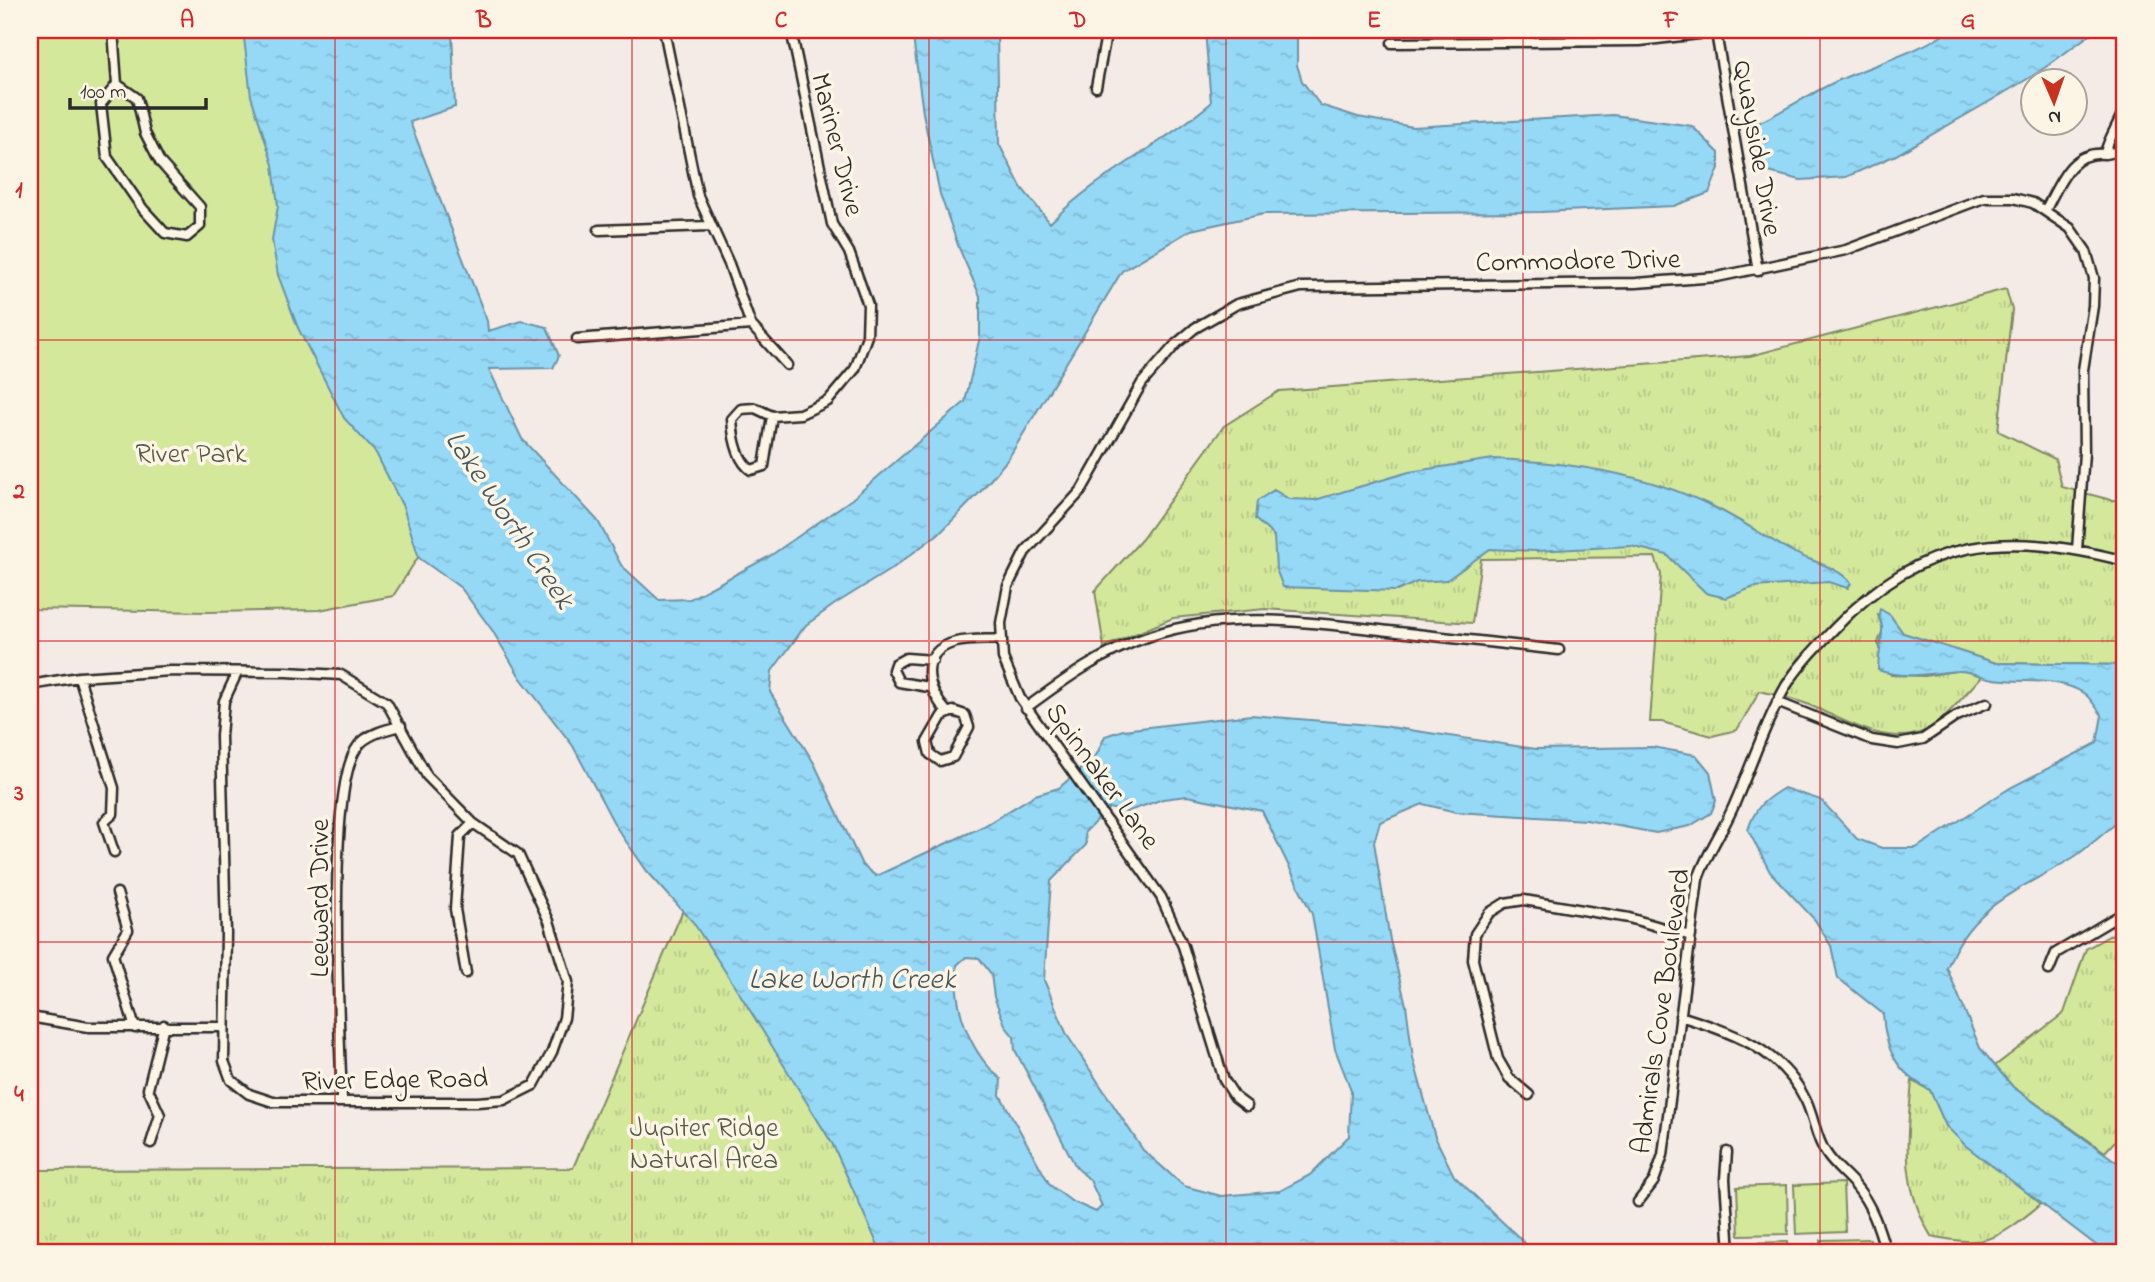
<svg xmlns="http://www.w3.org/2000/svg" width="2155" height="1282" viewBox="0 0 2155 1282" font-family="'Indie Flower',sans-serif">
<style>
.grass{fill:url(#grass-tufts);stroke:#808a64;stroke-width:2}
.park{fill:#d4e89c;stroke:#808a64;stroke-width:2}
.water{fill:url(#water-ripples);stroke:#6b93a5;stroke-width:2;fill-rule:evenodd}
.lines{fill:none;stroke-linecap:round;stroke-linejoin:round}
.street-casing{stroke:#2b2b2b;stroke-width:13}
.street{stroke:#fcf5e5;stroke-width:8}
.grid{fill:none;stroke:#d62828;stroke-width:2;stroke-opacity:0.55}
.labels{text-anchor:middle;stroke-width:7;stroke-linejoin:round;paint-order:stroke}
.street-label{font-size:28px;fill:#2b2b2b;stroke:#fcf5e5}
.park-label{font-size:28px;fill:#555a47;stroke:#fcf5e5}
.water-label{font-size:30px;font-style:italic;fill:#46565e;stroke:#fcf5e5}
.neatline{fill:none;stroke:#d62828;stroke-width:2.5}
.grid-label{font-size:23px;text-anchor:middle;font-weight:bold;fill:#d62828}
</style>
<defs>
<pattern id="grass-tufts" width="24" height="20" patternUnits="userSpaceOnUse" patternTransform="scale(1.75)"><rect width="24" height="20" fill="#d4e89c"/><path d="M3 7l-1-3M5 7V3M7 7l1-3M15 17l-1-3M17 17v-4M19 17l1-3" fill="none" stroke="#b6c787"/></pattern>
<pattern id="water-ripples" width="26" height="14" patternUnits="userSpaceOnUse" patternTransform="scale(1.75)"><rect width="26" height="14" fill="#95d9f7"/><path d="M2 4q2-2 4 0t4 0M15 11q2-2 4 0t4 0" fill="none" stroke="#81bad4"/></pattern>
</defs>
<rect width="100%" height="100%" fill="#f4eae6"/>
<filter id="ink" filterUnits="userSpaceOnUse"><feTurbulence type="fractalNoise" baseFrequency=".0143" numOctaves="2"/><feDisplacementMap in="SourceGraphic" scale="14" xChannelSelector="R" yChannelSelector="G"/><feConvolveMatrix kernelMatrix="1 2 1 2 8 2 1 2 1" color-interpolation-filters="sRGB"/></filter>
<g filter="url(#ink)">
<path class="grass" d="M2006 289 2012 310 1998 431 2055 459 2062 487 2111 500H2125V665L1996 663 1903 633 1890 615H1878L1883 629 1878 643 1891 675 1925 676 1961 670 1982 676C1967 692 1951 713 1933 726 1895 753 1843 719 1807 704 1792 698 1776 695 1760 691L1737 730 1712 736 1662 722H1650L1661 574 1655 557 1481 559 1472 623 1265 609 1173 618 1104 647 1095 591 1142 539 1224 426 1279 391 1750 356Z
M686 903 862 1185 886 1252H30V1170L573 1168Z
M2125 927V1130L2105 1152 2013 1087 1995 1066 2064 1013 2086 949Z
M1912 1081 1930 1090 1946 1126 2041 1204C1996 1240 1989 1248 1931 1236 1900 1184 1907 1139 1912 1081Z"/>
<path class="park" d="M34 30H245L375 439 424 548 393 596 319 610 208 612 30 609Z
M1843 1183 1845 1232 1796 1234 1794 1185Z
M1787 1185 1788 1234 1739 1235 1737 1187Z
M1870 1239 1871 1252H1821V1240Z
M1788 1242V1252H1739V1243Z"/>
<path class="water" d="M243 30H452L455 107 410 122 487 321 488 331 522 321 547 327 559 356 553 368 489 369 522 439 598 521 621 565 659 600 690 599 770 556 852 499 965 402 980 336V296L959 248 940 194 923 113 912 30H997L999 144 1021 187 1050 223C1098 174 1160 147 1211 103L1205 30H1297V65L1302 81 1320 105 1358 117 1413 127 1613 115 1692 126 1719 153V168L1709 193 1674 206 1541 212 1264 214 1191 230 1122 271 1008 459 981 491 942 531 893 568 835 604 806 625 772 671 770 692 814 763 862 865 876 876 984 826 1035 795 1059 788 1097 754 1105 736 1123 730 1251 715 1383 726 1536 749 1652 747 1696 755 1710 772 1716 801 1711 813 1690 826 1656 833 1586 820 1456 812 1423 804 1380 822 1374 842 1390 940 1406 1005 1413 1058 1435 1137 1454 1176 1534 1252H881L833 1145 738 991 693 922 647 871 616 827 573 746 520 677 492 630 461 588 419 558 403 507 376 453 344 418 298 328 278 275 272 240 278 206 273 165 251 96ZM1187 796 1262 811 1312 914 1335 1049 1351 1090 1349 1136 1310 1175 1280 1191 1221 1196 1184 1186 1143 1150 1067 1035 1044 980 1051 881 1086 845 1085 832 1109 808 1126 812 1163 799ZM966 957 979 958 991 974 994 997 1006 1027 1014 1037 1015 1050 1076 1167 1090 1180 1102 1206 1096 1212 1071 1201 1050 1185 1000 1095 1001 1079C969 1052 953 1007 957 965Z
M1951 30H2096L2039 72 1992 100 1896 155 1846 177 1801 180 1760 170 1752 160V141L1758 123C1780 113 1800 100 1821 89 1863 66 1908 58 1951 30Z
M1493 459C1568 462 1644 473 1712 506 1739 519 1764 536 1791 551 1811 562 1836 565 1851 583L1848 588 1828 582 1754 587 1726 598 1706 593 1667 555 1631 546 1536 551 1490 549 1447 580 1417 582 1397 591 1283 587 1276 569 1274 536 1255 519 1257 501 1274 490 1289 499 1315 500 1409 472Z
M1880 609 1890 615 1903 633 1996 663 2125 665V817C2107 829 2092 845 2074 857 2021 890 1971 904 1947 968L1980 1048 2013 1087 2125 1168V1252H2105L1966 1146 1946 1126 1930 1090C1897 1073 1885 1050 1883 1014L1838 978 1831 946 1815 920 1770 872 1748 830C1755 807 1764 800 1784 788L1821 800 1857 839 1882 848H1916L2010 788 2097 743 2102 715C2097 709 2091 699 2085 694 2057 675 2021 685 1989 678 1979 676 1968 670 1958 671 1930 673 1905 680 1878 670 1878 659 1883 634 1882 627 1881 618 1877 617 1880 609Z"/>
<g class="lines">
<defs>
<path id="street" d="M113 30 117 84 101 104 107 157 143 209 165 233 187 237 200 226V207L160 162 145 133 137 98 117 84
M664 30 698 196 729 264 751 325 787 365
M1716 33 1758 271
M1392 43 1640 41 1732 30
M1096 87 1107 30
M2125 106C2121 120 2106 143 2105 154L2125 150
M2046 209C2060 183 2071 150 2105 154
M599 230 709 226
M577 339 751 325
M772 416 764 466 751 470C737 460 733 436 732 419L741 409 755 408 772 416 800 414 828 401 855 369 867 336 868 305 849 252 832 224 791 30
M79 677 114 788 113 814 104 822 114 852
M30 685 79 677 171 671 286 672 341 675 387 703 427 776 473 823 518 854 549 921 568 982 564 1018 552 1052 534 1085 504 1100 477 1102H273L249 1094 231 1080 224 1061 226 933 221 736 224 701 237 673
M929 687 899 682 893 670 895 664 906 658 933 660
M1777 702 1872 740 1898 744 1923 739 1957 716 1987 703
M1026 708C1065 679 1104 651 1150 636 1227 610 1310 622 1389 631 1446 637 1502 644 1559 650
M953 711 965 715 969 727 953 757 940 761 930 754 927 742 942 716Z
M947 712C927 690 916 652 956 642 970 639 986 640 1001 639
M117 893 128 930 113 955 135 1028
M2049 970 2056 953 2125 912
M466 973 455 909 460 836 473 823
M1680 1016C1730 1032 1780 1048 1805 1099 1814 1116 1815 1137 1826 1153 1834 1166 1846 1174 1855 1185 1872 1205 1879 1228 1886 1252
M30 1017 88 1027H222
M1529 1095 1509 1078 1498 1059 1473 960 1475 934 1489 913 1505 903 1524 900 1629 918 1691 936
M342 1100C340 1037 325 788 358 746 367 734 387 729 401 726
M1247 1106 1235 1097 1224 1080 1183 946 1161 897 1020 698 1003 658 1001 623 1008 586 1025 552 1081 491 1142 383 1176 344 1195 328 1237 304 1301 287 1636 283 1717 277 1846 250 1984 198H2013L2033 203 2070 228 2086 251 2094 278 2093 306 2083 370 2084 453 2077 550
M151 1143 160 1115 148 1089 164 1025
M1727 1152 1725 1179 1730 1252
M1638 1202 1654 1181 1663 1155 1698 879C1708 850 1726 827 1737 798 1753 761 1766 721 1786 686 1799 665 1817 647 1834 629 1923 536 2005 530 2125 561"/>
</defs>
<use href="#street" class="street-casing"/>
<use href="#street" class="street"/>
</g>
</g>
<path class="grid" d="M335 30V1252M632 30V1252M929 30V1252M1226 30V1252M1523 30V1252M1820 30V1252M30 340H2125M30 641H2125M30 942H2125"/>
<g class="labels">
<g class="street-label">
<text transform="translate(839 144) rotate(76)" y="10">Mariner Drive</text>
<text transform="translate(1759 148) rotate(80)" y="10">Quayside Drive</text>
<text transform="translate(1578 259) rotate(-1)" y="10">Commodore Drive</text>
<text transform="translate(1104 775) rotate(54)" y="10">Spinnaker Lane</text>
<text transform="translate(318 898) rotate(-90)" y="10">Leeward Drive</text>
<text transform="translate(1659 1011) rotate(-82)" y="10">Admirals Cove Boulevard</text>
<text transform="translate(395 1078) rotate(-1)" y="10">River Edge Road</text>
</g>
<g class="park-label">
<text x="191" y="462">River Park</text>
<text x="704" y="1136">Jupiter Ridge<tspan x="704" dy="32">Natural Area</tspan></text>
</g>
<g class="water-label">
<text transform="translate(511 519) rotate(56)" y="10">Lake Worth Creek</text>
<text x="852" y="988">Lake Worth Creek</text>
</g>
</g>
<rect width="2155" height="1282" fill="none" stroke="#fcf5e5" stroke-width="77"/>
<g transform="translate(2054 102) rotate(178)"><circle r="33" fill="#fcf5e5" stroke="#a8a49b" stroke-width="2"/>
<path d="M0-5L12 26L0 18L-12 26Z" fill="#c8321e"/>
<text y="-10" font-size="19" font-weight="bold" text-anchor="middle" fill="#2b2b2b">N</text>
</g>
<path d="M70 98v10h136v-10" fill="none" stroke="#2b2b2b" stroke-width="3.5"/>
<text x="80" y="98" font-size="21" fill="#2b2b2b" stroke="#fcf5e5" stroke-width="5" paint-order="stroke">100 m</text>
<rect x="38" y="38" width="2078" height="1206" class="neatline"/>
<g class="grid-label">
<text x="187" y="27">A</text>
<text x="484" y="27">B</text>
<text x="781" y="27">C</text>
<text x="1078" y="27">D</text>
<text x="1374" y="27">E</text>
<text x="1671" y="27">F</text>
<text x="1968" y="27">G</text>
<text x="19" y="197">1</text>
<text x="19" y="498">2</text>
<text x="19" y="800">3</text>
<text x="19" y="1101">4</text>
</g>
</svg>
